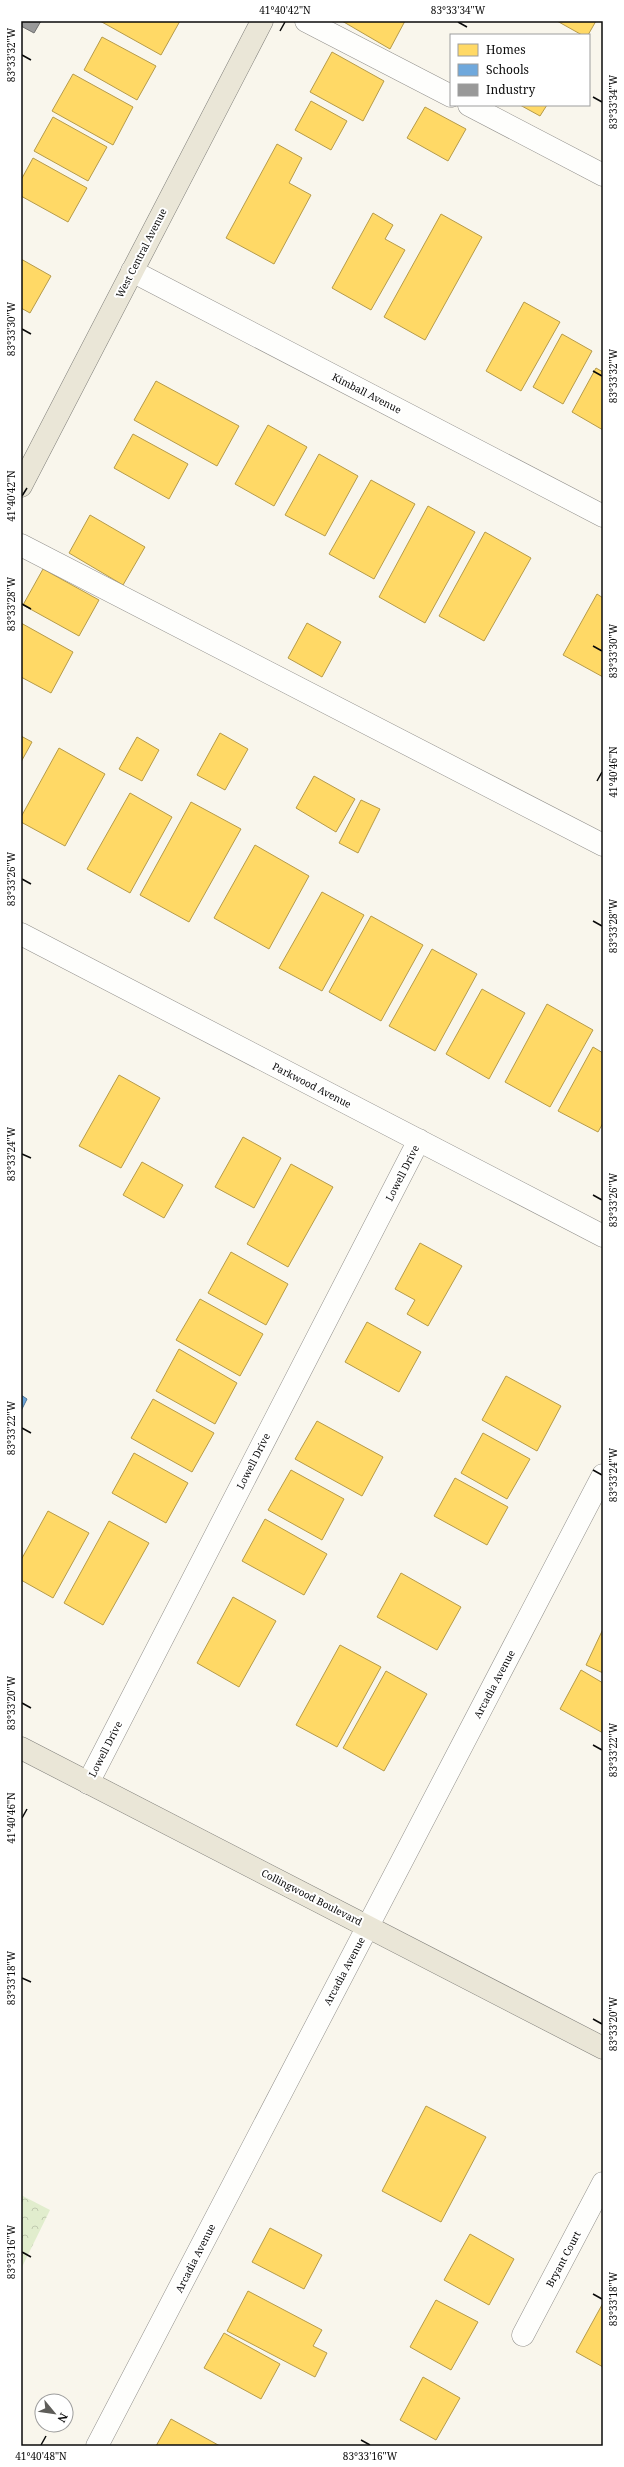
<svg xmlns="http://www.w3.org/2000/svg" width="624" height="2467" viewBox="0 0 624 2467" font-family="'Noto Serif',serif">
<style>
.park{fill:url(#park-crowns)}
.homes{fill:#ffd966;stroke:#b69b4a}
.schools{fill:#6fa8dc;stroke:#51799d}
.industry{fill:#999;stroke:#6e6e6e}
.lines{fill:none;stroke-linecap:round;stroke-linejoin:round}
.minor-casing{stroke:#92908c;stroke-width:23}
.major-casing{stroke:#7f7e79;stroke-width:23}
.minor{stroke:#fefefc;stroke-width:22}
.major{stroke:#eae6d7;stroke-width:22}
.ticks{fill:none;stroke:#0a0a0a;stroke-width:1.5}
.labels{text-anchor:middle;stroke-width:4;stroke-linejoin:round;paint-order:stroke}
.street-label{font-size:10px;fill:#0a0a0a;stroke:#fff}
.neatline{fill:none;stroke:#0a0a0a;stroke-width:1.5}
.ticks-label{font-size:10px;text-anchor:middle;fill:#0a0a0a}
</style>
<defs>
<pattern id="park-crowns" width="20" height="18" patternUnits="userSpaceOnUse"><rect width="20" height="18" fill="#e1edcd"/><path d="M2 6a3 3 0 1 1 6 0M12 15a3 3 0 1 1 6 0" fill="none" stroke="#c0caaf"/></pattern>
</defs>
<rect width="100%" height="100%" fill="#f9f6ec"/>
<path class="park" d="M21 2195 50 2210 21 2269Z"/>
<path class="homes" d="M100 21H180L161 55Z
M342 21H405L390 49Z
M557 21H596L588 35H582Z
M102 37 156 66 137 100 84 70Z
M332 52 384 81 363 121 310 92Z
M73 74 133 107 113 145 52 111Z
M311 101 347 121 331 150 295 130Z
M520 105H547L540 116Z
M425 107 466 129 448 161 407 138Z
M53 117 107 147 88 181 34 151Z
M277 144 302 158 289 183 311 195 274 264 226 238Z
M33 158 87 188 68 222 21 196V180Z
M373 213 393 225 385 239 405 250 371 310 332 288Z
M441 214 482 237 425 340 384 317Z
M21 259 51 276 30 313 21 308Z
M524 302 560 322 521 391 486 371Z
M562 334 592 351 563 404 533 387Z
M596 368 603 372V430L572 412Z
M156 381 239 426 217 466 134 420Z
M268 425 307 447 274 506 235 484Z
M133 434 188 464 169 499 114 468Z
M319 454 358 476 325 536 285 515Z
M371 480 415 504 374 579 329 554Z
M428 506 475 532 425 623 379 597Z
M90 515 145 547 123 585 69 553Z
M485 532 531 558 484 641 439 616Z
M43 569 99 600 79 636 23 605Z
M597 594 603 598V677L563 655Z
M21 623 73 652 51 693 21 677Z
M307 623 341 642 322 677 288 658Z
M220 733 248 749 225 790 197 775Z
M21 736 32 742 21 762Z
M137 737 159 750 142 781 119 769Z
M59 748 105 774 65 846 21 822V817Z
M314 776 355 799 336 832 296 808Z
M130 793 172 817 130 893 87 869Z
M361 800 380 809 358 853 339 843Z
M191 802 241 829 189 922 140 895Z
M255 845 309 876 269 949 214 918Z
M322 892 364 915 322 991 279 968Z
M371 916 423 945 381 1021 329 992Z
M432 949 477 974 435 1051 389 1026Z
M482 989 525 1013 489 1079 446 1054Z
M547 1004 593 1030 550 1107 505 1082Z
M593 1047 603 1053V1123L598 1132 558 1111Z
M119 1075 160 1098 121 1168 79 1146Z
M243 1137 281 1158 254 1208 215 1187Z
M142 1162 183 1185 164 1218 123 1195Z
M291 1164 333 1187 288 1267 247 1244Z
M420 1243 462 1266 428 1326 407 1314 415 1300 395 1289Z
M231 1252 288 1284 266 1325 208 1293Z
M200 1299 263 1334 240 1376 176 1340Z
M367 1322 421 1352 399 1392 345 1362Z
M179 1349 237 1383 215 1424 156 1391Z
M506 1376 561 1406 537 1451 482 1420Z
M153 1399 214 1433 192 1472 131 1438Z
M317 1421 383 1457 362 1496 295 1459Z
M483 1433 530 1459 507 1499 461 1473Z
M134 1453 188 1483 166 1523 112 1493Z
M291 1470 344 1499 322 1540 268 1510Z
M455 1478 508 1507 487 1545 434 1516Z
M48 1511 89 1533 53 1598 21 1580V1560Z
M265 1519 327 1554 304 1595 242 1561Z
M109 1521 149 1543 103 1625 64 1603Z
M401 1573 461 1607 437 1650 377 1617Z
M233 1597 276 1621 239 1687 197 1663Z
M603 1629V1673L586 1665Z
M340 1645 381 1667 337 1747 296 1725Z
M581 1670 603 1683V1733L560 1709Z
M386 1671 427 1694 384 1771 343 1748Z
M426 2106 486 2137 441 2222 382 2191Z
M270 2228 322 2255 304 2289 252 2262Z
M470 2234 514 2259 489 2305 444 2280Z
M248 2291 322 2330 313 2346 327 2353 315 2377 227 2331Z
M436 2300 478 2322 451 2370 410 2347Z
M603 2303V2367L576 2352Z
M224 2333 280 2364 261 2399 204 2368Z
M423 2377 460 2398 436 2440 400 2420Z
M171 2419 220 2446H156Z"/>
<path class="schools" d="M21 1395 27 1399 21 1411Z"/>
<path class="industry" d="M21 21H41L34 33 21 26Z"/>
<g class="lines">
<defs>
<path id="minor" d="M306 21 451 96
M469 105 603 175
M132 271 603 516
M21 545 603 845
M21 934 603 1236
M88 1783 419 1140
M523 2335 603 2183
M97 2446 603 1475"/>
<path id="major" d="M21 486 262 21
M21 1748 603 2048"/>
</defs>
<use href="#minor" class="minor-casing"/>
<use href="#major" class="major-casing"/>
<use href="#minor" class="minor"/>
<use href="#major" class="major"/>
</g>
<path class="ticks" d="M458 22 467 27M280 31 285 22M22 55 31 60M593 97 602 102M22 329 31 334M593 371 602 376M22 496 27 488M22 604 31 609M593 646 602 651M597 781 602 772M22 879 31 884M593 921 602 926M22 1154 31 1158M593 1195 602 1200M22 1428 31 1433M593 1470 602 1475M22 1703 31 1708M593 1745 602 1750M22 1818 27 1809M22 1978 31 1982M593 2019 602 2024M22 2252 31 2257M593 2294 602 2299M361 2440 370 2445M41 2445 46 2436"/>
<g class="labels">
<g class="street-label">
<text transform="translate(141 253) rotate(-63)" y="4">West Central Avenue</text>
<text transform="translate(367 393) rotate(27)" y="4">Kimball Avenue</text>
<text transform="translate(312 1085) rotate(27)" y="4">Parkwood Avenue</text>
<text transform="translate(402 1173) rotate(-63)" y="4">Lowell Drive</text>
<text transform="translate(253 1461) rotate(-63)" y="4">Lowell Drive</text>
<text transform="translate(494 1684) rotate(-62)" y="4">Arcadia Avenue</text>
<text transform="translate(105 1749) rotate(-63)" y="4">Lowell Drive</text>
<text transform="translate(312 1897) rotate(27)" y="4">Collingwood Boulevard</text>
<text transform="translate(344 1971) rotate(-62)" y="4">Arcadia Avenue</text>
<text transform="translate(195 2258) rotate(-63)" y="4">Arcadia Avenue</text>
<text transform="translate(563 2259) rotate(-62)" y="4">Bryant Court</text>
</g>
</g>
<rect width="624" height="2467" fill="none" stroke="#ffffff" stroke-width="44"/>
<rect x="450" y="34" width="140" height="72" fill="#ffffff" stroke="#9d9d9d"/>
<rect x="458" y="44" width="20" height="12" fill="#ffd966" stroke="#9d9d9d"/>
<text x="486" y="54" font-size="12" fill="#0a0a0a">Homes</text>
<rect x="458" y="64" width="20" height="12" fill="#6fa8dc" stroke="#9d9d9d"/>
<text x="486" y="74" font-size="12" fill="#0a0a0a">Schools</text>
<rect x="458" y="84" width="20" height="12" fill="#999999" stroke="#9d9d9d"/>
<text x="486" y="94" font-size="12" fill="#0a0a0a">Industry</text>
<g transform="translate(54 2413) rotate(119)"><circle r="19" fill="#ffffff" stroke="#9d9d9d"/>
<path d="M0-3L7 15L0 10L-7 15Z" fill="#5e5d59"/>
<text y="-6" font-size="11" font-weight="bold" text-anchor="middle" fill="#0a0a0a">N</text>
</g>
<rect x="22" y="22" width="580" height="2423" class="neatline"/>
<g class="ticks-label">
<text x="285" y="14">41°40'42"N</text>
<text x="458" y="14">83°33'34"W</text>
<text transform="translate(11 55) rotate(-90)" y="4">83°33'32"W</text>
<text transform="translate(613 102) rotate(-90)" y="4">83°33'34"W</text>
<text transform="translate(11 329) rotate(-90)" y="4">83°33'30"W</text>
<text transform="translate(613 376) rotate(-90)" y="4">83°33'32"W</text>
<text transform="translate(11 496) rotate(-90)" y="4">41°40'42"N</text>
<text transform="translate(11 604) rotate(-90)" y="4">83°33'28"W</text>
<text transform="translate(613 651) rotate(-90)" y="4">83°33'30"W</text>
<text transform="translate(613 772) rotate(-90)" y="4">41°40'46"N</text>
<text transform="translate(11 879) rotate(-90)" y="4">83°33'26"W</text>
<text transform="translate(613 926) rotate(-90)" y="4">83°33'28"W</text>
<text transform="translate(11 1154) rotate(-90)" y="4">83°33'24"W</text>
<text transform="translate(613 1200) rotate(-90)" y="4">83°33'26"W</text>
<text transform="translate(11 1428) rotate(-90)" y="4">83°33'22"W</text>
<text transform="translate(613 1475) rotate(-90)" y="4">83°33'24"W</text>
<text transform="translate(11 1703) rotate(-90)" y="4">83°33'20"W</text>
<text transform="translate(613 1750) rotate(-90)" y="4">83°33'22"W</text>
<text transform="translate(11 1818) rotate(-90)" y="4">41°40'46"N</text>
<text transform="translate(11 1978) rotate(-90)" y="4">83°33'18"W</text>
<text transform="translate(613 2024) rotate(-90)" y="4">83°33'20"W</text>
<text transform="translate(11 2252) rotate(-90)" y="4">83°33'16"W</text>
<text transform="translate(613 2299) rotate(-90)" y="4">83°33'18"W</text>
<text x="41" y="2460">41°40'48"N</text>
<text x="370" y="2460">83°33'16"W</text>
</g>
</svg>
